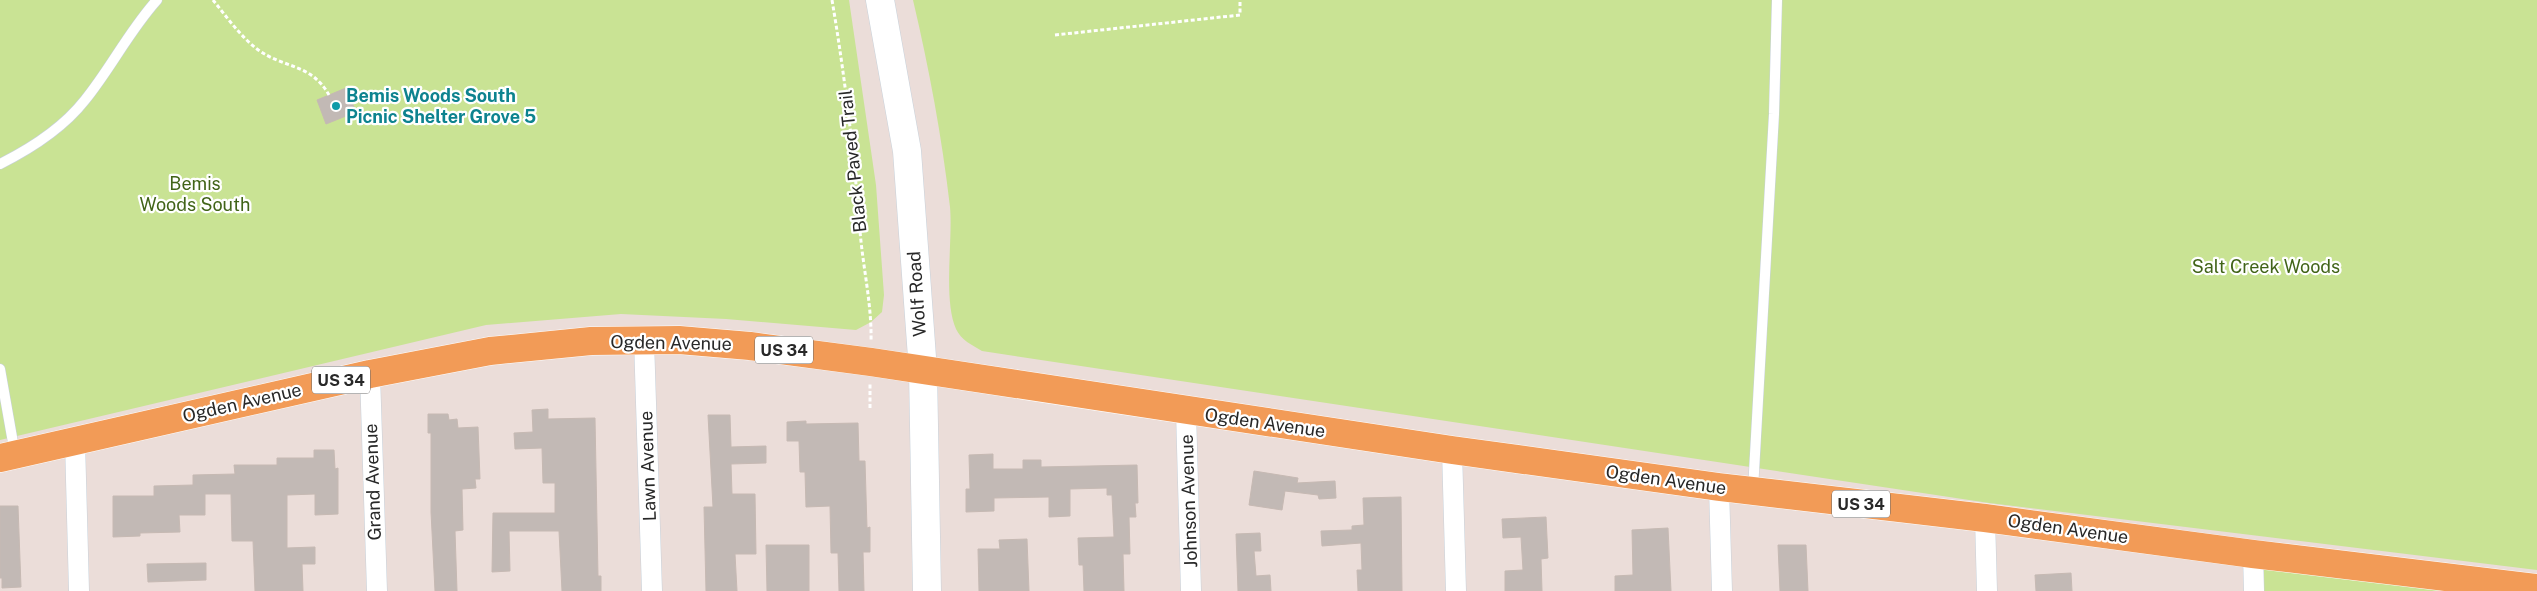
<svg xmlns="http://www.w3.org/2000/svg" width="2537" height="591" viewBox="0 0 2537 591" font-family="'Public Sans',sans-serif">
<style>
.green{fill:#c9e394}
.building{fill:#c2b9b5;stroke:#c6b9b3}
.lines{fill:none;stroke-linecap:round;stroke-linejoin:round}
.lane-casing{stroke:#c7d1da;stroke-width:11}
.street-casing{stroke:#c7d1da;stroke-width:21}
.secondary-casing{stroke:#c7d1da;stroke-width:29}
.primary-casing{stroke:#fff;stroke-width:29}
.path{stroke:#fff;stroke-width:3;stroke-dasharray:4 2.5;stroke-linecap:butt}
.lane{stroke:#fff;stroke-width:10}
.street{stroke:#fff;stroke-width:20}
.secondary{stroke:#fff;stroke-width:28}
.primary{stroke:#f29b57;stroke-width:28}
.culture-dot{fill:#0f9aa8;stroke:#fff;stroke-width:2}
.labels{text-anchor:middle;stroke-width:4.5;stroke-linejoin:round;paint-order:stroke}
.shield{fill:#fff;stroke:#686868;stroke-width:1}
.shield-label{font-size:16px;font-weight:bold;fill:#282828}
.culture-label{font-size:18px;font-weight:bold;fill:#0d838f;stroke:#fff;text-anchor:start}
.street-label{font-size:18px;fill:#282828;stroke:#fff}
.park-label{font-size:18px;fill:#416418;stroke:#fff}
</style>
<rect width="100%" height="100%" fill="#ebddd9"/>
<path class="green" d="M0 0H849L876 185 884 295 882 312 871 322 856 330 726 319 621 314 486 325 0 440Z
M913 0H2537V570L1989 503 982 351C972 345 961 340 956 329 943 300 953 240 950 207 942 137 929 68 913 0Z
M2262 563 2503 591H2262Z"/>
<path class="building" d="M346 88 356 112 326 124 317 100Z
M548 409V419L595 418 598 576H601V591H562L559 531H509L510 571 492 572 493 513H555V483H543L542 448 515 449 514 433 533 432 532 410Z
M428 414H448L449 420 457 419 458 428 478 427 480 479H475L476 488 462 489 463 530 455 531 457 591H435L431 512V433H428Z
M708 415H730L731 447 766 446V463L731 464 732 494H755L756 554H735L737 591H706L704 507H713Z
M806 421V424L858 423 859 461H865L867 528 870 527V552H863L864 591H839L838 553H831L830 506 806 507 805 472H800L799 441H787V422Z
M314 450H334L335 469 338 468V514L315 515V494L287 495V548L315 547V564H302L303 591H255L253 541H232L231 494H205V515H179L180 532 140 533V536L113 537V496H154V486L193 485V475L235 474 234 465H277V458H314Z
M993 454V469H1023V460H1041V467L1137 465 1138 503H1135L1136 517H1129L1130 554H1123L1124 591H1084L1083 565H1079L1078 538 1114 537 1112 495H1107V488L1070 489V516L1049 517V497L994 498V511L966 512V489H970L969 455Z
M1254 471 1298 478 1297 483 1335 481 1336 498 1319 499 1318 495 1285 491 1282 510 1249 505Z
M1401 497 1402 591H1358L1357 570H1362L1361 543 1322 546 1321 531 1352 530V526L1364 525 1363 498Z
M0 506H18L21 587 2 588V578H0Z
M1546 517 1548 558 1541 559 1542 591H1505V571L1523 570 1521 537 1503 538 1502 519Z
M1668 528 1671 591H1615V576L1633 575 1632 530Z
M1260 533 1261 551H1254L1256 576 1270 575 1271 591H1238L1236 534Z
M1027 539 1029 591H979L978 549H1000L999 540Z
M766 545H809V591H767Z
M1778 545H1806L1808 591H1780Z
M206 563V580L148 582 147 564Z
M2071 573 2072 591H2036L2035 575Z"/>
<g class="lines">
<defs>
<path id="lane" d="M0 164C32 148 63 128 85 100 111 68 129 31 157 0
M0 369 15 454
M1753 490 1774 114 1777 0"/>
<path id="street" d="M644 340 652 591
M370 374 377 591
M1186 411 1191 591
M75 442 79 591
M1452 450 1456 591
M1719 487 1722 591
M1985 518 1987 591
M2253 554 2254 591"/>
<path id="secondary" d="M880 0 907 151 923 371 927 591"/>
<path id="primary" d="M0 458 370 374 490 351 591 341 679 340 750 346 871 362 1452 450 1719 487 1985 518 2253 554 2537 588"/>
</defs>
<use href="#lane" class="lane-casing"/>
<use href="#street" class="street-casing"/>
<use href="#secondary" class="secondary-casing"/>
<use href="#primary" class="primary-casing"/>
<path class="path" d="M213 0C226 16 240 36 257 49 284 69 311 63 329 95
M832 0C845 77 854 154 860 231 863 268 872 305 871 342
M1055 35 1240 15V0
M870 408V383"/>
<use href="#lane" class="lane"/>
<use href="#street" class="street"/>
<use href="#secondary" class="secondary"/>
<use href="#primary" class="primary"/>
</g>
<circle class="culture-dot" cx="336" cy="106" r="5"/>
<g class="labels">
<g class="shield">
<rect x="755" y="336.5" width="58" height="27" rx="4"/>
<rect x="312" y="366.5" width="58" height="27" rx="4"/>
<rect x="1832" y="490.5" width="58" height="27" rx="4"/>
</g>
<g class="shield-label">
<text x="784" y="356">US 34</text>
<text x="341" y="386">US 34</text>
<text x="1861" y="510">US 34</text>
</g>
<g class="culture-label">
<text x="346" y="102">Bemis Woods South<tspan x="346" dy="21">Picnic Shelter Grove 5</tspan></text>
</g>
<g class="street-label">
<text transform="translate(853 161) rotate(-96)" y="6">Black Paved Trail</text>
<text transform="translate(917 294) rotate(-94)" y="6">Wolf Road</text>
<text transform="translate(671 343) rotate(1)" y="6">Ogden Avenue</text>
<text transform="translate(242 403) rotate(-13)" y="6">Ogden Avenue</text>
<text transform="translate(1265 423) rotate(8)" y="6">Ogden Avenue</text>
<text transform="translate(648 466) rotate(-92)" y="6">Lawn Avenue</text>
<text transform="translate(1666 480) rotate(8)" y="6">Ogden Avenue</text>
<text transform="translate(373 482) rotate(-92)" y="6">Grand Avenue</text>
<text transform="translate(1189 501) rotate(-92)" y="6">Johnson Avenue</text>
<text transform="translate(2068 529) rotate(8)" y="6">Ogden Avenue</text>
</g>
<g class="park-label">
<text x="195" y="190">Bemis<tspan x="195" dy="21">Woods South</tspan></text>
<text x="2266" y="273">Salt Creek Woods</text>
</g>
</g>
</svg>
